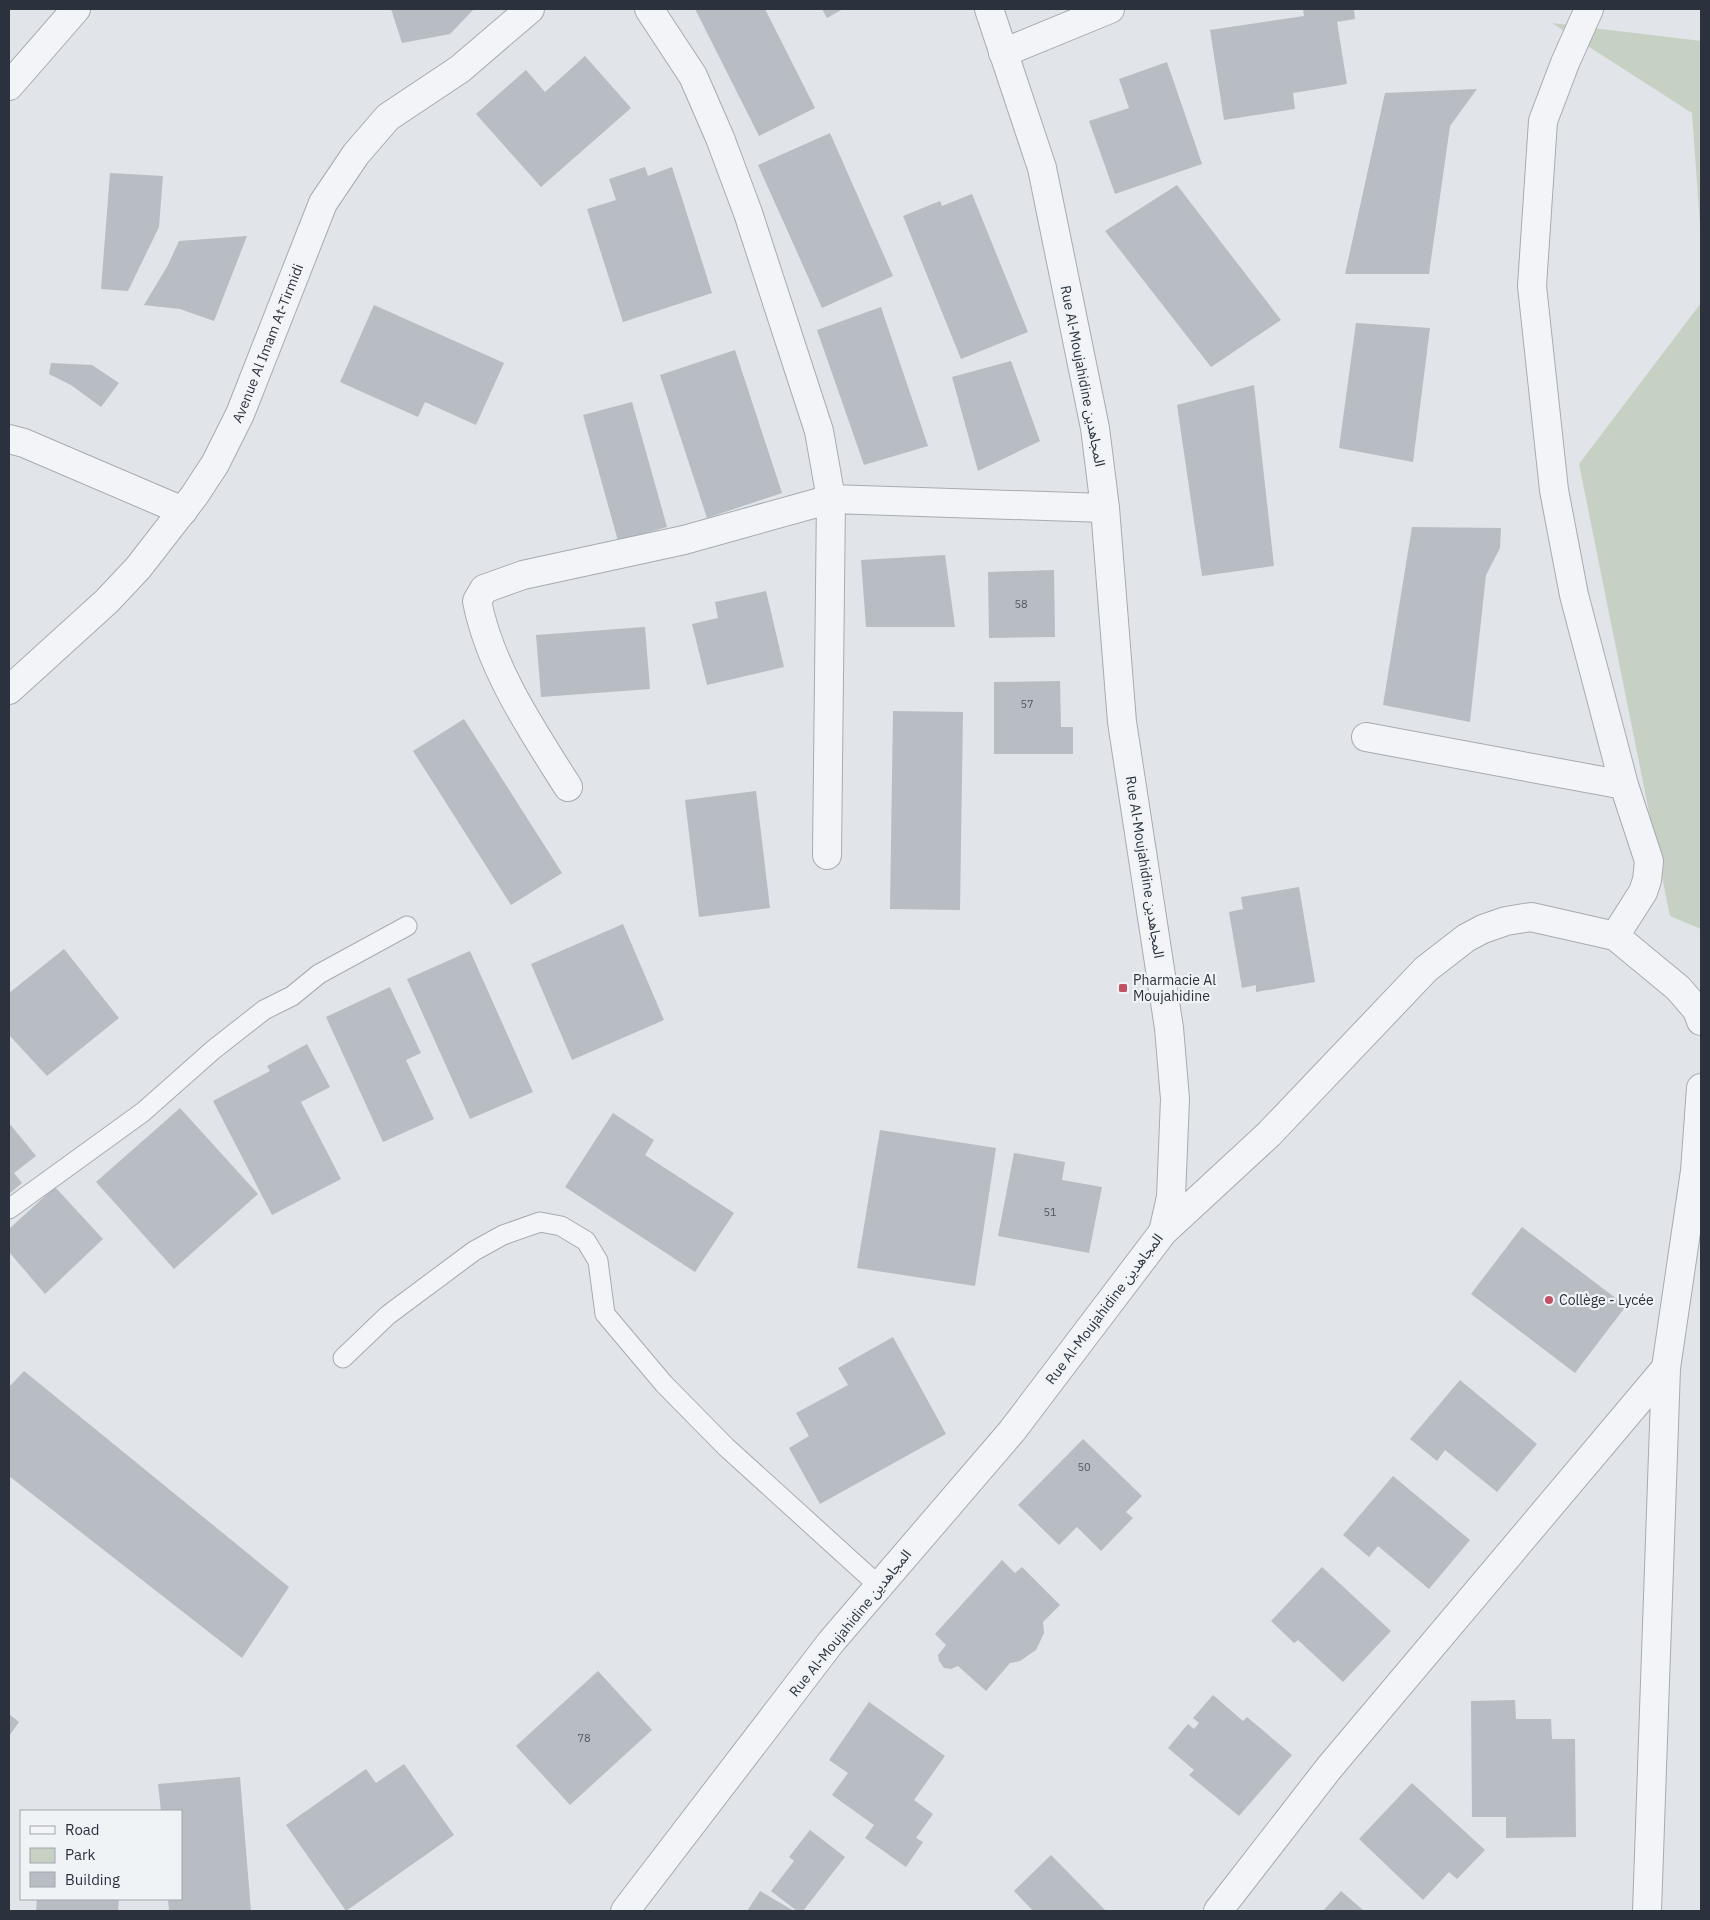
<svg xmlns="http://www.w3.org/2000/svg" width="1710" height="1920" viewBox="0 0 1710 1920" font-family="'IBM Plex Sans','Noto Sans Arabic',sans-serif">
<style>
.green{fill:#c7d1c3}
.building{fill:#b8bdc4}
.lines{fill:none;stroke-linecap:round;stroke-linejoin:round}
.service-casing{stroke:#a7abb2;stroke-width:21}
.minor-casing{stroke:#a7abb2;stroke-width:30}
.tertiary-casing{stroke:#a7abb2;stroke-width:30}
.service{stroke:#f3f4f7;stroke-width:19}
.minor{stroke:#f3f4f7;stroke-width:28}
.tertiary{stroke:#f3f4f7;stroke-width:28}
.poi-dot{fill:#c15266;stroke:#f0f3f6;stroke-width:2}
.labels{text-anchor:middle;stroke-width:4.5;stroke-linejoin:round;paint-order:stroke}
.number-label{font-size:11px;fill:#4e5560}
.street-label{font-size:14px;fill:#2b323e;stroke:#f0f3f6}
.poi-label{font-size:14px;fill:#2b323e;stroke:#f0f3f6;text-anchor:start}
</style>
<rect width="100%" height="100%" fill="#e1e4e8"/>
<path class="green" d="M1552 23 1701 41V239L1692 113Z
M1701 303V929L1670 916 1579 464Z"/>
<path class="building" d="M391 9H474L450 34 402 43Z
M695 9H765L815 108 759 136Z
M822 9H843L827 18Z
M1303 9H1354L1355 19 1337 22 1347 84 1293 93 1295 109 1224 120 1210 30 1304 16Z
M585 56 631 108 541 187 476 114 526 70 545 92Z
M1167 62 1202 164 1115 194 1089 121 1129 108 1119 79Z
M1477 89 1450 126 1429 274H1345L1385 93Z
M830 133 893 276 822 308 758 165Z
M645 167 648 176 672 167 712 293 623 322 587 209 616 200 609 179Z
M110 173 163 176 159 227 128 291 101 289Z
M1177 185 1281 320 1211 367 1105 231Z
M972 194 1028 332 961 359 903 216 940 201 942 206Z
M247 236 214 321 180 309 144 305 168 265 179 241Z
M374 305 504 363 476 425 425 402 418 417 340 382Z
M881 307 928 446 864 465 817 330Z
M1356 323 1430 328 1413 462 1339 448Z
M735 350 782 493 707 518 660 375Z
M1011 361 1040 441 978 471 952 377Z
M51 363 92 365 119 383 101 407 71 385 49 374Z
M1254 385 1274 566 1202 576 1177 405Z
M632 402 667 527 618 541 583 415Z
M1412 527 1501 528 1500 548 1486 575 1470 722 1383 705Z
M945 555 955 627H866L861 560Z
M1054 570 1055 637 989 638 988 572Z
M766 591 784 667 707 685 692 624 718 618 715 602Z
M645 627 650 689 541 697 536 635Z
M1060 681 1061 727H1073V754H994V682Z
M893 711 963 712 960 910 890 909Z
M464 719 562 873 511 905 413 751Z
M756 791 770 908 699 917 685 800Z
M1299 887 1315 982 1256 992V985L1242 988 1229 912 1243 909 1241 897Z
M623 924 664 1020 572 1060 531 964Z
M64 949 119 1018 47 1076 9 1035V993Z
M470 951 533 1092 470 1119 407 979Z
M390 987 421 1053 406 1060 434 1119 383 1142 326 1017Z
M307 1044 330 1087 301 1102 341 1179 272 1215 213 1101 270 1071 267 1066Z
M180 1108 258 1194 174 1269 96 1182Z
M613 1113 654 1140 645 1155 734 1213 695 1272 565 1187Z
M9 1123 36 1156 14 1173 22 1183 9 1194Z
M880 1130 996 1148 975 1286 857 1268Z
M1014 1153 1065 1162 1062 1180 1102 1187 1089 1253 998 1236Z
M55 1187 103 1239 45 1294 9 1252V1229Z
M1522 1227 1626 1306 1575 1373 1471 1294Z
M893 1337 946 1434 820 1504 789 1448 809 1436 796 1413 848 1385 838 1368Z
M24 1371 289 1587 242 1658 9 1476V1387Z
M1460 1380 1537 1444 1497 1492 1445 1450 1437 1461 1410 1439Z
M1083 1439 1142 1496 1126 1512 1133 1518 1101 1551 1077 1527 1059 1545 1018 1505Z
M1393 1476 1470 1540 1429 1589 1378 1546 1369 1557 1343 1535Z
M1002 1560 1015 1573 1022 1567 1060 1605 1043 1622 1044 1633 1036 1650 1020 1661 1010 1663 986 1691 958 1666 951 1669 944 1668 939 1661 938 1655 946 1645 935 1634Z
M1322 1567 1391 1631 1343 1682 1298 1640 1294 1643 1271 1621Z
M598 1671 652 1730 570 1805 516 1746Z
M1213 1695 1243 1721 1247 1717 1292 1755 1239 1816 1189 1775 1194 1770 1168 1748 1188 1724 1194 1729 1199 1723 1193 1718Z
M1515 1700 1516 1719H1551L1552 1739H1575L1576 1837 1506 1838V1817H1472L1471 1701Z
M869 1702 945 1756 914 1800 933 1814 916 1838 923 1842 906 1867 865 1838 874 1825 832 1795 848 1773 829 1760Z
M9 1714 19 1722 9 1736Z
M404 1764 454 1835 346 1911 286 1825 366 1769 376 1783Z
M240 1777 251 1911H169L168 1899H181V1811H161L158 1784Z
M1412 1783 1485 1850 1457 1879 1449 1872 1423 1900 1359 1839Z
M810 1830 845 1857 803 1911H797L771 1891 794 1861 789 1857Z
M1051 1855 1106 1911H1033L1014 1891Z
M760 1891 794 1911H747Z
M1341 1891 1364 1911H1323Z
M37 1899H119L118 1911H36Z"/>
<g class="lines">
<defs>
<path id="service" d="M9 1209 143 1112 213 1050 264 1010 292 996 319 974 407 926
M343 1358 388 1315 474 1251 503 1235 540 1222 561 1226 586 1241 598 1261 605 1314 664 1384 726 1447 878 1585"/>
<path id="minor" d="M649 9 693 76 720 138 748 213 819 431 831 499 827 855
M1589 9 1565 63 1543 121 1532 286 1554 490 1574 595 1624 785 1649 861 1647 880 1643 892 1615 936
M1003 53 1110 9
M9 86 76 9
M9 439 24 443 183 511
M1366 737 1624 785
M568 787C532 730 490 668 477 601L484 589 523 575 684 540 831 499 1105 508
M1163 1232 1269 1134 1426 969 1466 938 1483 929 1506 921 1531 917 1615 936 1678 988 1697 1010 1701 1021
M1218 1911 1329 1768 1666 1368
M1647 1911 1666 1368 1695 1171 1701 1088"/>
<g id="tertiary">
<path id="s1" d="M9 690 107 601 138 568 194 496 215 464 240 414 323 203 356 154 388 117 460 69 530 9"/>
<path d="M625 1911 831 1642 1012 1431 1163 1232 1171 1197 1175 1099 1169 1028 1122 722 1105 508 1095 428 1042 168 989 9"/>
</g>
</defs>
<use href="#service" class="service-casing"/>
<use href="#minor" class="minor-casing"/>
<use href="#tertiary" class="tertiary-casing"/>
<use href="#service" class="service"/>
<use href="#minor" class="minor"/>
<use href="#tertiary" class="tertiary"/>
</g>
<g class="poi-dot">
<rect x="1118" y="983" width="10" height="10" rx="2.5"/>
<circle cx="1549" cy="1300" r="5"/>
</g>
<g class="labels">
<g class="number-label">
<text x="1021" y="608">58</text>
<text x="1027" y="708">57</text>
<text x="1050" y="1216">51</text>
<text x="1084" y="1471">50</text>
<text x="584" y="1742">78</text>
</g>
<g class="street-label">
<text dy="5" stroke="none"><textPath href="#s1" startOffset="439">Avenue Al Imam At-Tirmidi</textPath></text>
<text transform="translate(1083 376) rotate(79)" y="5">Rue Al-Moujahidine المجاهدين</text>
<text transform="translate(1145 867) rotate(81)" y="5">Rue Al-Moujahidine المجاهدين</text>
<text transform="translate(1104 1309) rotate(-53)" y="5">Rue Al-Moujahidine المجاهدين</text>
<text transform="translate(850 1623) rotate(-51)" y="5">Rue Al-Moujahidine المجاهدين</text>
</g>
<g class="poi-label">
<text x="1133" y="985">Pharmacie Al<tspan x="1133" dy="16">Moujahidine</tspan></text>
<text x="1559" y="1305">Collège - Lycée</text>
</g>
</g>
<rect width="1710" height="1920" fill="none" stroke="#2b323e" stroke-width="20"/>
<rect x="20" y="1810" width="162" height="90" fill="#f0f3f6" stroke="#a1a6ac"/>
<rect x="30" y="1826" width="25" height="8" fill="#f3f4f7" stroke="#a1a6ac"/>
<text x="65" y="1835" font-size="15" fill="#2b323e">Road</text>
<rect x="30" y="1848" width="25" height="15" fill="#c7d1c3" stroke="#a1a6ac"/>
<text x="65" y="1860" font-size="15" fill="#2b323e">Park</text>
<rect x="30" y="1872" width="25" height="15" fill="#b8bdc4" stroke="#a1a6ac"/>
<text x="65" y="1885" font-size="15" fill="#2b323e">Building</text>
</svg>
